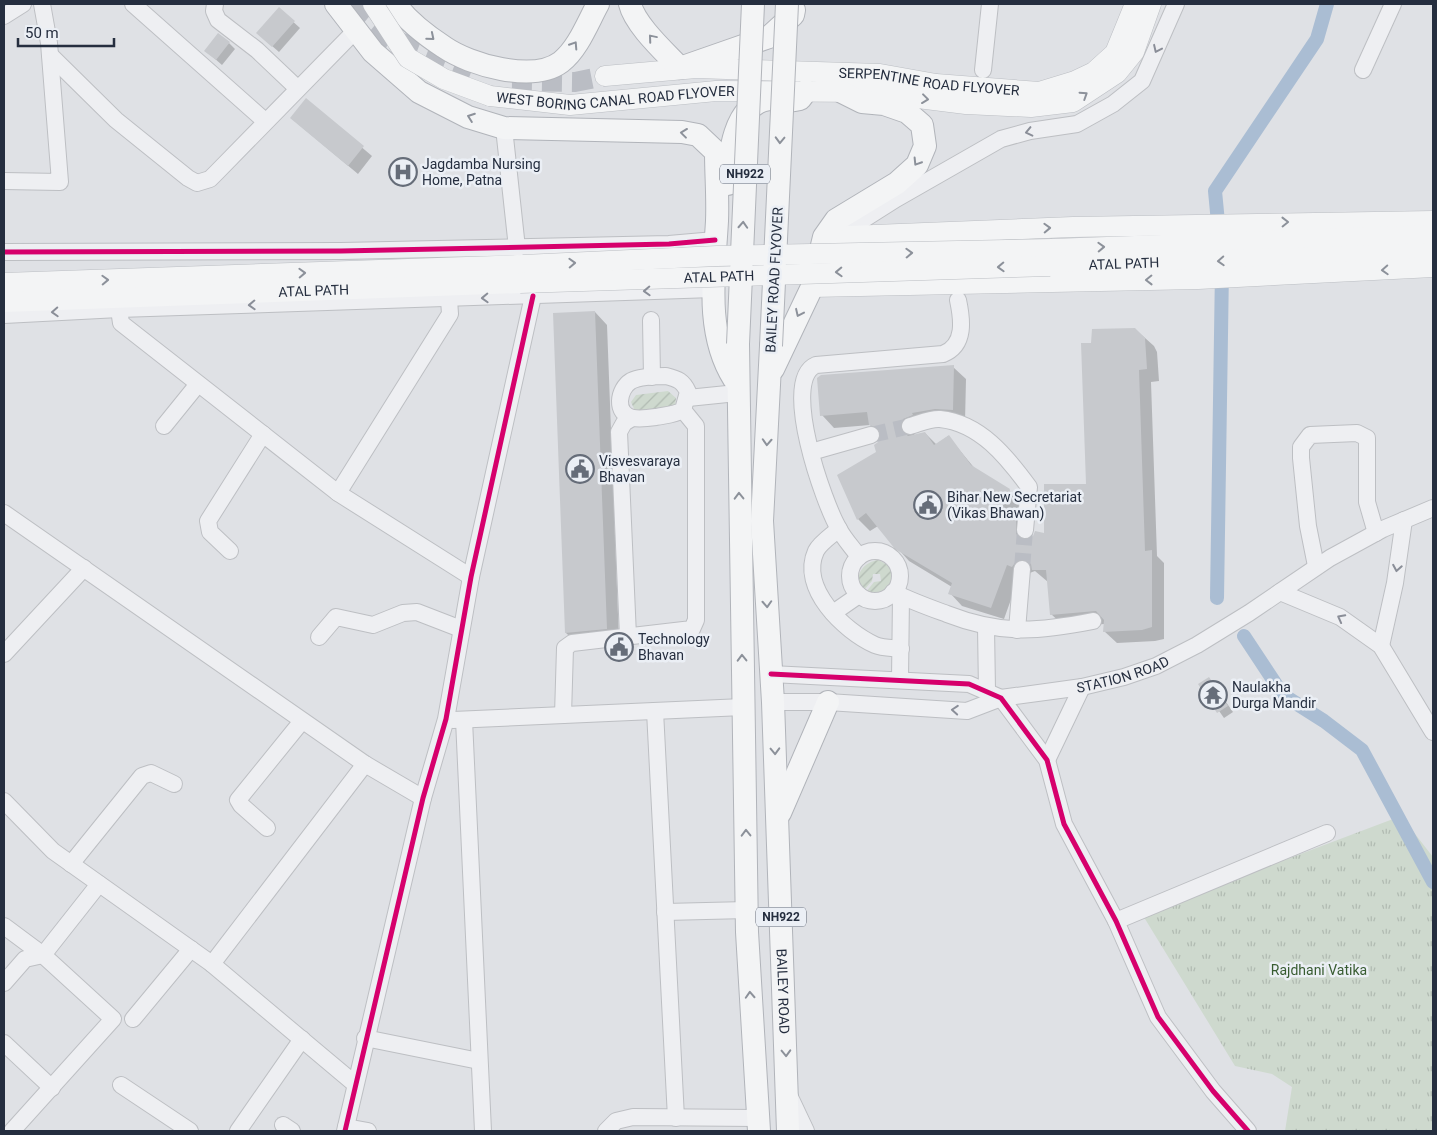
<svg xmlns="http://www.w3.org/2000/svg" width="1437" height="1135" viewBox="0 0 1437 1135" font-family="Roboto,sans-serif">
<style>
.park{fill:url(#park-tufts)}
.garden{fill:url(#garden-furrows)}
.shadow{fill:#0003}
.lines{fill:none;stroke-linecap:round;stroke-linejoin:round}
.canal{stroke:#aabdd3;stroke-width:14}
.building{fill:#c7c9cd}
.minor-tunnel{stroke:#babdc4;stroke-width:16;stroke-dasharray:16 8;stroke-linecap:butt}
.major-tunnel{stroke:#babdc4;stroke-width:20;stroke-dasharray:20 10;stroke-linecap:butt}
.minor-casing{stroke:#bdbfc3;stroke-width:18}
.major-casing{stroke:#bbbec3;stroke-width:21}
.highway-casing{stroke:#b1b4ba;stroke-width:24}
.minor{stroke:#eeeff2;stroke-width:16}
.major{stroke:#f3f4f5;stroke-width:20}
.highway{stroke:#f3f4f5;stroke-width:22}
.major-bridge-casing{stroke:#bbbec3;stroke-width:21;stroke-linecap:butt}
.highway-bridge-casing{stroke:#b1b4ba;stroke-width:24;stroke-linecap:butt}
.major-bridge{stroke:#f3f4f5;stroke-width:20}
.highway-bridge{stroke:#f3f4f5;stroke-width:22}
.cycleway-casing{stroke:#ebeff5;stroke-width:8}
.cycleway{stroke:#d6006c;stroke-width:5}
.oneway{stroke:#8c919a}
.oneway2{stroke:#8a8e98}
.labels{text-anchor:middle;stroke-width:5;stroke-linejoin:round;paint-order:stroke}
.shield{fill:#ebeff5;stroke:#606876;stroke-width:1}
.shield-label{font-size:12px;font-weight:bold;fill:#252e3f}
.street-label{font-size:14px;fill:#252e3f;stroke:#ebeff5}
.poi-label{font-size:14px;fill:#252e3f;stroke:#ebeff5;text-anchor:start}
.park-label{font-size:14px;fill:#385c31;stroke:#ebeff5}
</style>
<defs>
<pattern id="park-tufts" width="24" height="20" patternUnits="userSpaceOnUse" patternTransform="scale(1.25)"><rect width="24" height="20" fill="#ced9ce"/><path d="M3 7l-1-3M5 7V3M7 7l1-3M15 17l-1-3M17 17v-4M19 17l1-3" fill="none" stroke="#b1bbb2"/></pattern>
<pattern id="garden-furrows" width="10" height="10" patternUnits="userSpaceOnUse" patternTransform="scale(1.25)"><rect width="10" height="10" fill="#ced9ce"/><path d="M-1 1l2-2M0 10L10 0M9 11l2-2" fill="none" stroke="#b1bbb2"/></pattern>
</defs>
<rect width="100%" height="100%" fill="#dfe1e5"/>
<path class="park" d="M1401 816 1433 857V1131H1285L1292 1087 1272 1074 1235 1066 1142 914Z"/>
<path class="garden" d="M668 391 676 398 675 407 635 411 631 402 636 395Z
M879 560 889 566 894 580C889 594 880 598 866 592L874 582 881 581 880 574H873L872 581 864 590C851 577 864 561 879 560Z"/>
<path class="shadow" d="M279 9 300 28 279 52 264 39Z
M229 43 235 49 222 65 206 51Z
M306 100 372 156 358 174 291 118Z
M595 312 607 325 619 641 579 645 566 633Z
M1135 329 1154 346 1157 352 1159 381 1151 382 1157 556 1164 563V639L1155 641 1117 643 1104 631 1105 624 1064 626 1051 614 1048 582 1035 571 1019 577 1004 619 962 606 950 593 952 587 909 561 878 526 870 531 858 519 881 436 870 425 834 428 822 415 953 367 966 379 965 422 948 421 915 432 914 436 925 433 937 445 948 436 976 470 1009 490 1021 502 1016 517 1028 529V540L1045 534 1088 485 1092 345Z
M1209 678 1233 712 1224 718 1200 684Z"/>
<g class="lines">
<path class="canal" d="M1219 233 1215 191 1317 39 1327 4
M1217 598 1222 269
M1244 636 1283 695 1324 721 1362 750 1433 882"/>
</g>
<path class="building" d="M279 7 295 21 272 47 256 33Z
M218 33 230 42 216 60 204 51Z
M306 98 364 146 348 166 290 118Z
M595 311 607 629 565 633 553 313Z
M1135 328 1145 338 1147 369 1139 370 1145 551 1152 550V627L1142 630 1103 632 1104 620 1096 611 1050 615 1046 570H1032L1031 564 1023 559 1017 560 1012 567 1007 565 991 608 948 594 952 583 895 549 866 513 857 520 837 475 876 452 874 445 878 442 881 433 878 428 869 425 867 412 820 416 817 378 821 375 954 365 953 410 935 409 912 413 913 415 903 419 901 429 908 436 925 432 934 445 949 435 971 465 1010 489 1002 508 1016 516V534L1025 540 1033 536 1035 531 1044 533V484H1086L1081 343H1091L1092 329Z
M1209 677 1228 706 1217 713 1198 684Z"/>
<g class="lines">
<path class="minor-tunnel" d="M871 435 910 426
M1022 569 1025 530"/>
<path class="major-tunnel" d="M354 4 364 17 389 38 472 70
M512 81 575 82 605 76"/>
<defs>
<g id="minor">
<path d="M133 4 265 121"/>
<path d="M215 4 214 11 218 20 257 50 297 88"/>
<path d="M4 16 23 4"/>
<path d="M50 55 116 120 188 178 197 183 210 179 217 172 356 30"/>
<path d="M983 70 990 4"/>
<path d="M1363 70 1393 4"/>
<path d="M504 128 517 248"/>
<path d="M4 181 60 182 49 43 42 4"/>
<path d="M830 228 855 225 896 199 1001 139 1030 131 1077 124 1113 104 1142 81 1176 4"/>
<path d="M4 252 341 251 669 244 715 240"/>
<path d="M449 299 450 314 338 493 471 577"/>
<path d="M119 309 121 323 338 493"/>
<path d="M4 315 119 309 713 289"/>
<path d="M651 320 652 377"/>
<path d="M666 376C678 379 683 381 688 392L683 410C674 415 666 415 656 417 649 418 640 419 633 418 614 414 618 389 631 381 641 376 656 376 666 376Z"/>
<path d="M688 398 737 393"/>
<path d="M164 426 198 384"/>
<path d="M910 426C918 424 931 418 940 419 980 423 1007 457 1029 487L1025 530"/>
<path d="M811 452 871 435"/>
<path d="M4 513 365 764 423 798"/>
<path d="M839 529C832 535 820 543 816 551 799 588 844 631 875 645 882 648 893 648 901 649"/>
<path d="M230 551 210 532 208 521 263 434"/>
<circle cx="875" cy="576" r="25"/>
<path d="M859 557C853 548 844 539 839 529 824 504 780 380 816 365L943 354C966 345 962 319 958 300"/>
<path d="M1316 566 1308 526 1301 458V447L1310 435 1357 433 1367 438V502L1376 533"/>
<path d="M893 592C911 601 928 607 947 614 1001 635 1037 632 1093 621"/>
<path d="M1280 592 1340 617 1381 646 1433 732"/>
<path d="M833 613 859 595"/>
<path d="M986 627 987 691"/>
<path d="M1017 630 1022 569"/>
<path d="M628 636 619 432 624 423 632 418"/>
<path d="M319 637 336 617 373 625 403 613 417 612 461 629"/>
<path d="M1381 646 1395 583 1404 520"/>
<path d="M4 654 84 568"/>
<path d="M771 674 969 684 1001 698 1047 760 1064 824 1116 921 1158 1017 1213 1091 1248 1131"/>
<path d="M900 679 901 596"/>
<path id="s1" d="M773 702H828L967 711 1001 698 1082 687 1124 677 1156 666 1197 645 1249 613 1330 558 1383 529 1433 508"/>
<path d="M655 711 676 1118"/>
<path d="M563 715 565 648 572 643 692 629 696 620V426L683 410"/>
<path d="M453 720 743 707"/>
<path d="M464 720 483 1131"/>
<path d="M1047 760 1082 687"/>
<path d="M4 801 53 851 212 964 355 1084"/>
<path d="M267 828 241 805 238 800 302 721"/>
<path d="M71 864 142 776 151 773 174 784"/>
<path d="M665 912 747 910"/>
<path d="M1116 921 1327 833"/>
<path d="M4 926 43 955 113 1019 12 1131"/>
<path d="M212 964 365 764"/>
<path d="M4 983 25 959 43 955 99 884"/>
<path d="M133 1019 191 949"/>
<path d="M365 1038 479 1061"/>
<path d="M4 1043 52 1088"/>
<path d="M121 1085 190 1131"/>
<path d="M789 1095 806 1131"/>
<path d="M283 1125 292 1131"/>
<path d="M346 1127 368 1131"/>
<path d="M238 1131 302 1039"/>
<path d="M345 1131 423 798 446 719 471 577 533 296"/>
<path d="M606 1131 616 1121 633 1117 757 1118"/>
</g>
<g id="major">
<path id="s2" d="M605 76 696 68 880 74 936 84 1039 92 1075 81 1094 72 1115 53 1135 4"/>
<path id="s3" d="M490 96 570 105 716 91 870 92 966 104 1031 107 1073 102 1117 73 1134 52 1151 4"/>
<path d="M824 237 1073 227 1433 221"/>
<path d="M1052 249 1433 235"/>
<path id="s4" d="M1050 266 1433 253"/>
<path d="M4 283 523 265"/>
<path d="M812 287 1198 279 1433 267"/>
<path id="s5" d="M4 302 520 283"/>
</g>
<g id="highway">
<path d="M336 4 373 52 419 92 468 117 504 128 682 132 698 135 716 152C716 175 718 198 717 221 714 274 705 333 734 379"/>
<path d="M395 4C407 20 427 36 444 47 470 65 533 83 561 62 578 49 588 22 598 4"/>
<path d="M630 4C635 25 665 52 680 68L769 37 793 15 794 10"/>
<path d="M728 184C729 156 733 104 769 99 774 99 779 101 784 101 789 101 795 100 800 99L806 91"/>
<path d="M738 344 747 932 759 1131"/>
<path id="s6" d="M771 346 762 521 773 702 788 1131"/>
<path d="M773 369 812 287 824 237 836 220 897 183 917 165 925 146 922 125 907 112 884 104 862 102 842 92"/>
<path d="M780 813 828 702"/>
</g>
</defs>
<use href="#minor" class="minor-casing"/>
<use href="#major" class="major-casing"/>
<use href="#highway" class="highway-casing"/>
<use href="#minor" class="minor"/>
<use href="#major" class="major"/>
<use href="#highway" class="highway"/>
<defs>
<g id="major-bridge">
<path d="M373 4 408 58 444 79 490 96"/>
<path d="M523 265 717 256 1052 249"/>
<path id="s7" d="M520 283 1050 266"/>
</g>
<path id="highway-bridge" d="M738 344 753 4
M771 346 787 4"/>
</defs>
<use href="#major-bridge" class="major-bridge-casing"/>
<use href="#highway-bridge" class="highway-bridge-casing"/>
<use href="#major-bridge" class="major-bridge"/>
<use href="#highway-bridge" class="highway-bridge"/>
<defs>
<path id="cycleway" d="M4 252 341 251 669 244 715 240
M771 674 969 684 1001 698 1047 760 1064 824 1116 921 1158 1017 1213 1091 1248 1131
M345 1131 423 798 446 719 471 577 533 296"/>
</defs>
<use href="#cycleway" class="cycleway-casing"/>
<use href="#cycleway" class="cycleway"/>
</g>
<defs><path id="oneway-chevron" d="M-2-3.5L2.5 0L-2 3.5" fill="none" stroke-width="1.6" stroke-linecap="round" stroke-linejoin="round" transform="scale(1.25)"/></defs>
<g class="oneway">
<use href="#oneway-chevron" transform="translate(431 37) rotate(40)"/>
<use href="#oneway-chevron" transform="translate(652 38) rotate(-130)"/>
<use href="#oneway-chevron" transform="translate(574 45) rotate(-57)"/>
<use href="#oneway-chevron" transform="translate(1084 95) rotate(-33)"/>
<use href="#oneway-chevron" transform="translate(925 99) rotate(7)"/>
<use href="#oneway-chevron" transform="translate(471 117) rotate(-160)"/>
<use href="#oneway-chevron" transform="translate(684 133) rotate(-173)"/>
<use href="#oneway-chevron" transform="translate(780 140) rotate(92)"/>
<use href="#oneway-chevron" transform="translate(917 162) rotate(122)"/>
<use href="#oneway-chevron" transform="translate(1285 222) rotate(-1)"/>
<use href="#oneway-chevron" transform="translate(743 225) rotate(-87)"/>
<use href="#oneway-chevron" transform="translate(1047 228) rotate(-2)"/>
<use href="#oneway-chevron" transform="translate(1101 247) rotate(-2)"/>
<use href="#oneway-chevron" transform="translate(909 253) rotate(-2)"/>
<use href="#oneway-chevron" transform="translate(1221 261) rotate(177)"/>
<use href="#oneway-chevron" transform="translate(572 263) rotate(-2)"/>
<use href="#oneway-chevron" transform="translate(1001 267) rotate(178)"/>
<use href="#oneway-chevron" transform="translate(1385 270) rotate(177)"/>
<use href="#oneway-chevron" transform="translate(839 272) rotate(178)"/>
<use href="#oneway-chevron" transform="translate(302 273) rotate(-2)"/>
<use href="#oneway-chevron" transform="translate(105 280) rotate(-2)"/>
<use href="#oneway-chevron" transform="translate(1149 280) rotate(179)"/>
<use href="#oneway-chevron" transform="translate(799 313) rotate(115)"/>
<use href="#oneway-chevron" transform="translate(767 442) rotate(93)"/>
<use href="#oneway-chevron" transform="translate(739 496) rotate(-91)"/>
<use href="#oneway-chevron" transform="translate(767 604) rotate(87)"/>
<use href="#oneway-chevron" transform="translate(742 658) rotate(-91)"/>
<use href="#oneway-chevron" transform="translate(775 751) rotate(88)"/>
<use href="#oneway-chevron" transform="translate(746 833) rotate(-91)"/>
<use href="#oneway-chevron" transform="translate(750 995) rotate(-93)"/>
<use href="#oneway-chevron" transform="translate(786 1053) rotate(88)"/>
</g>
<g class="oneway2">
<use href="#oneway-chevron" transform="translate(1157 49) rotate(115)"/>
<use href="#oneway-chevron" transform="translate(1029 132) rotate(167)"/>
<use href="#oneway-chevron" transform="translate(647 291) rotate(178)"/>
<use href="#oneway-chevron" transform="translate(485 298) rotate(178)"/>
<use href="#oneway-chevron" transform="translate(252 305) rotate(178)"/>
<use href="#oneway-chevron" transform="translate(55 312) rotate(177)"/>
<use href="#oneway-chevron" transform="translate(1397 568) rotate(100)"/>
<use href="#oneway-chevron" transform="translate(1341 618) rotate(-152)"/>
<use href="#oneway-chevron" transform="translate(955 710) rotate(-176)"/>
</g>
<defs>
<symbol id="hospital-ring" viewBox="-11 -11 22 22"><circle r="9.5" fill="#ebeff5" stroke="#666d79" stroke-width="1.5"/><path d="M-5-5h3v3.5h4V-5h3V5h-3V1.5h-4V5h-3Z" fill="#666d79"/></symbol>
<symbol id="civic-ring" viewBox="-11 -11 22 22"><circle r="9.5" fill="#ebeff5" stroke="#666d79" stroke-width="1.5"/><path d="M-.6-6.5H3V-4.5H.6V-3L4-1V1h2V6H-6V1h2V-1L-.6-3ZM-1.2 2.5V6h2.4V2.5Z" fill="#666d79"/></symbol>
<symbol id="temple-ring" viewBox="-11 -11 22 22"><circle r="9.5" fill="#ebeff5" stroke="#666d79" stroke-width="1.5"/><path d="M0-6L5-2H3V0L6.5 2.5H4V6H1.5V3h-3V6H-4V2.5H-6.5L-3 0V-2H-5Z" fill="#666d79"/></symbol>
</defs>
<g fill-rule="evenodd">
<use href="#hospital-ring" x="387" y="156" width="32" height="32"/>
<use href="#civic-ring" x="564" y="453" width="32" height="32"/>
<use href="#civic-ring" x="912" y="489" width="32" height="32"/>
<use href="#civic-ring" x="603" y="631" width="32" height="32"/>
<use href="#temple-ring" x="1197" y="679" width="32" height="32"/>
</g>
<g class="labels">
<g class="shield">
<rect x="720" y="164.5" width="50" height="19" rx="4"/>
<rect x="756" y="907.5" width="50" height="19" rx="4"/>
</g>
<g class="shield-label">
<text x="745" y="178">NH922</text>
<text x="781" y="921">NH922</text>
</g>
<g class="street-label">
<text dy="5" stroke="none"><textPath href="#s2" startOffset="325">SERPENTINE ROAD FLYOVER</textPath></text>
<text dy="5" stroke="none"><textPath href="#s3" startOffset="126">WEST BORING CANAL ROAD FLYOVER</textPath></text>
<text dy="5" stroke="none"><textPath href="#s4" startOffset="74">ATAL PATH</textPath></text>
<text dy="5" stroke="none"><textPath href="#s7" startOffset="199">ATAL PATH</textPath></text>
<text transform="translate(774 280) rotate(-87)" y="5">BAILEY ROAD FLYOVER</text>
<text dy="5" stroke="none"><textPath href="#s5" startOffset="310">ATAL PATH</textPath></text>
<text dy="5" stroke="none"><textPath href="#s1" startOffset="355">STATION ROAD</textPath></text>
<text dy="5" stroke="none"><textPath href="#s6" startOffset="646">BAILEY ROAD</textPath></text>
</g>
<g class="poi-label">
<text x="422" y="169">Jagdamba Nursing<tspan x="422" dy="16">Home, Patna</tspan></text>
<text x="599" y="466">Visvesvaraya<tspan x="599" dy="16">Bhavan</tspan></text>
<text x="947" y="502">Bihar New Secretariat<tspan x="947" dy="16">(Vikas Bhawan)</tspan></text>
<text x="638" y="644">Technology<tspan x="638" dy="16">Bhavan</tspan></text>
<text x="1232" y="692">Naulakha<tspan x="1232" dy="16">Durga Mandir</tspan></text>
</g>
<g class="park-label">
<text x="1319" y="975">Rajdhani Vatika</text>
</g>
</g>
<rect width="1437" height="1135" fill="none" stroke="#252e3f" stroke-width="10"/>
<path d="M18 38v8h96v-8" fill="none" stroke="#252e3f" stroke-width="2.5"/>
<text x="25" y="38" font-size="15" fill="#252e3f" stroke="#ebeff5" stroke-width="4" paint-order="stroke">50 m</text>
</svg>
